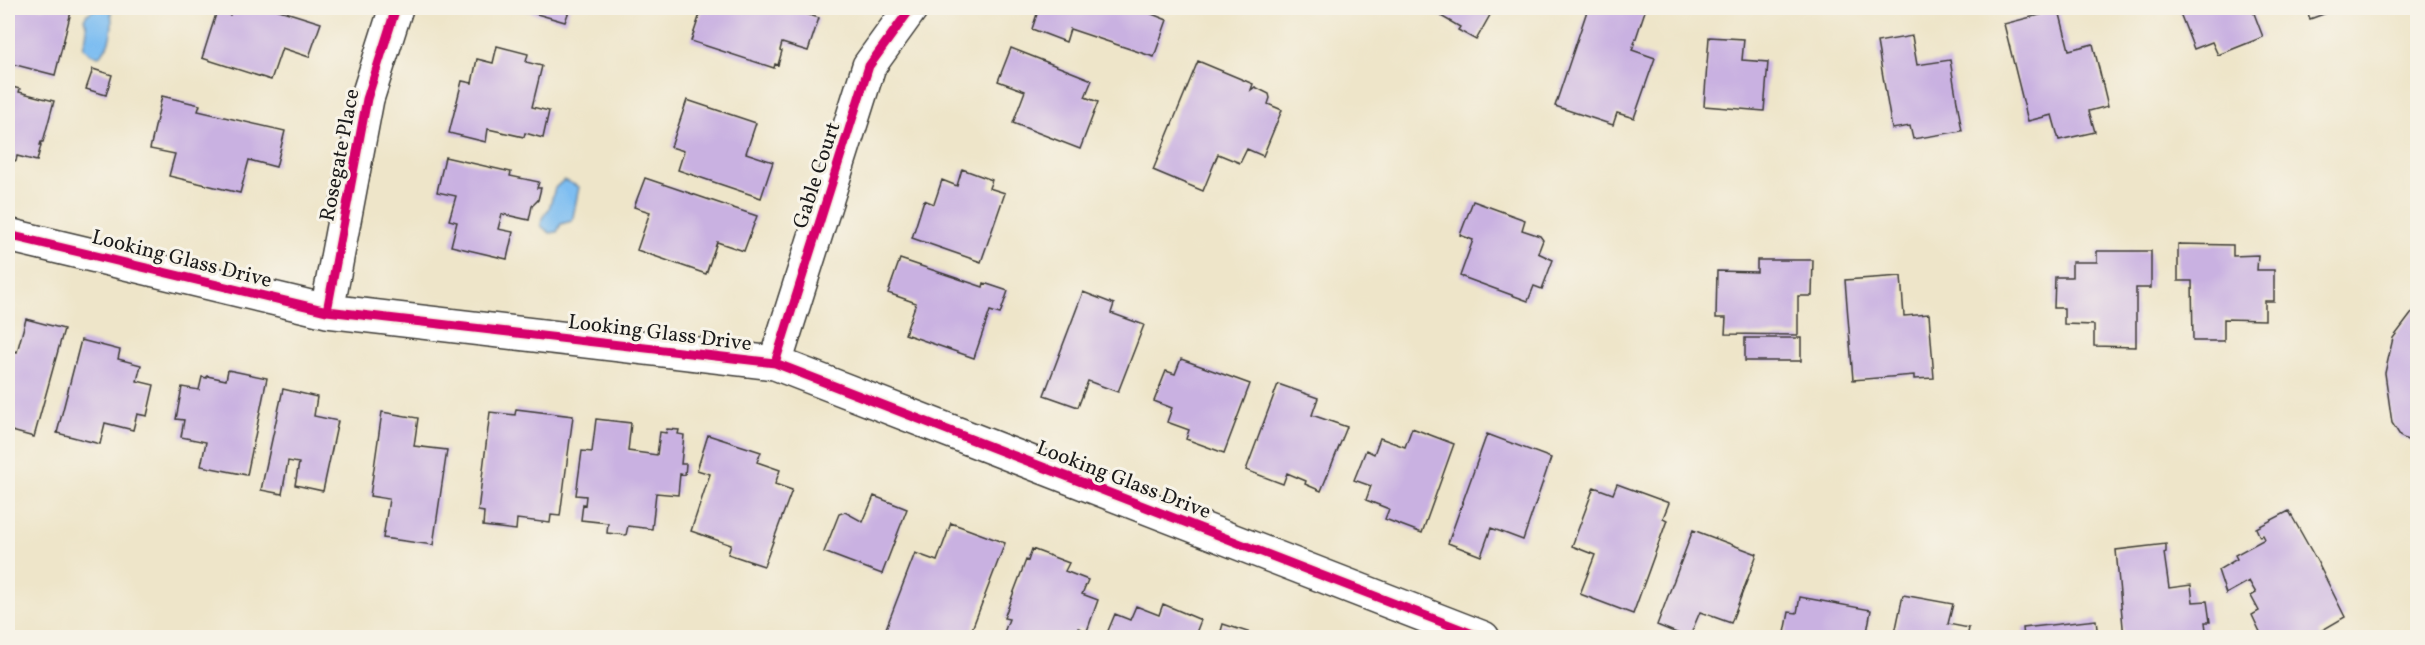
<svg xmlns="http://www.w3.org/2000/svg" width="2425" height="645" viewBox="0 0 2425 645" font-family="Vollkorn,serif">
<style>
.water{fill:#7dbdf1;stroke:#4c6c86;stroke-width:1.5}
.building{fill:#c9b1e1}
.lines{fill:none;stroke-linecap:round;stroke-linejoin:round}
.minor-casing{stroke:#3c3a36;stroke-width:36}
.minor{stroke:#fff;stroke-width:33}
.cycleway-casing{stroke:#f7f3e8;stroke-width:13}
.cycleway{stroke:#d6006c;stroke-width:9}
.labels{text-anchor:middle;stroke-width:6;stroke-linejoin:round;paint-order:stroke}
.street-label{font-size:21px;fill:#1c1c1c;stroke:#f7f3e8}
</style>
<rect width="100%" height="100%" fill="#f7f3e8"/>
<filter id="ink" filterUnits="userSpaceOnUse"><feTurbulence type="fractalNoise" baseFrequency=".0167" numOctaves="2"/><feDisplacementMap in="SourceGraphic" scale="12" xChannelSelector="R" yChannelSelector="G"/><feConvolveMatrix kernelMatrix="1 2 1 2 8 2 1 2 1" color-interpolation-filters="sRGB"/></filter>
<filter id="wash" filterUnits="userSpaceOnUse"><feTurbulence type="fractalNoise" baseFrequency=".008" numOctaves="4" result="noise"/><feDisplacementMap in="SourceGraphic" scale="24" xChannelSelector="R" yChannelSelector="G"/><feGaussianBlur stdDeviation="1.35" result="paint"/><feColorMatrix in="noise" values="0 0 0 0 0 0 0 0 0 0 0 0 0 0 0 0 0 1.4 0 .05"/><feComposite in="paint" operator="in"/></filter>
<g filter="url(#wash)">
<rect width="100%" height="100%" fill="#eee5c9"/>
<path class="water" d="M97 8H110C114 22 112 47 99 56L90 54 83 47C86 38 89 28 84 19L87 14Z
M564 180 579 187 573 217 572 221 561 224 557 232 550 233 541 226 542 218 549 209 555 188Z"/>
<g id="blocks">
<path class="building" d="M8 8H72L55 75 8 63Z
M232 8H273L321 23 309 57 282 48 271 80 202 58 217 11 230 15Z
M516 8H570L565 22Z
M702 8H787L819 18 808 51 782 43 780 50 782 51 778 65 775 64 774 68 691 41Z
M1039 8H1137L1167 20 1154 57 1070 29 1066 42 1032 29Z
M1427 8H1494L1476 40 1458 30 1460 27Z
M1588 8H1634L1645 11 1632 50 1655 58 1634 118 1617 113 1613 125 1555 106Z
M2178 8H2252L2263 37 2218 55 2212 42 2194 49Z
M2306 8H2340L2310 19Z
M2059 10 2069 50 2093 44 2108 106 2089 111 2095 132 2059 140 2052 115 2028 121 2004 24Z
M1912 36 1917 65 1950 60 1962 131 1913 139 1910 126 1892 129 1877 42Z
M1709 37 1744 39 1742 60 1768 62 1764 111 1704 106Z
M497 46 528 54 526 62 542 66 532 107 549 111 543 138 525 133 524 137 488 129 486 142 449 133 462 81 472 83 477 59 493 63Z
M1011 48 1092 80 1085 97 1098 102 1080 149 1013 123 1025 91 998 81Z
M1198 61 1253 84 1251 90 1255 87 1269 94 1270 98 1268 104 1282 110 1263 156 1247 149 1240 163 1218 154 1203 191 1153 170Z
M93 69 112 75 106 95 86 89Z
M8 86 20 89 19 92 54 101 43 142H41L40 145H41L37 161 17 156 16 161 8 158Z
M162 96 200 105 198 111 285 131 276 167 249 160 240 193 169 176 175 154 150 149Z
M687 100 756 123 746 153 773 162 761 198 678 170 684 151 671 147Z
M445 157 511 172 510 176 539 182 537 188H541L538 200 532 206 529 220 502 214 498 229 513 232 507 259 451 246 457 222 449 220 456 196 437 192Z
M962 169 992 180 989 188 1005 193 981 262 912 238 924 200 934 204 942 180 957 186Z
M645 178 757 216 744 251 717 242 706 274 637 250 650 212 634 207Z
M1473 201 1525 220 1522 230 1540 236 1543 240 1538 253 1553 260 1542 289 1534 286 1528 301 1460 276 1473 240 1460 235Z
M2178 244 2233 245V256L2258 255 2257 270H2274V301H2265V320L2224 319V341H2193L2192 281H2178Z
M2097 251H2151V288H2136V347L2094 346V325L2064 324V308H2054L2055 277H2072V262H2097Z
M900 259 983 287 984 283 1008 291 1000 314 990 311 974 358 905 334 916 303 888 293Z
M1757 260H1813L1812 296H1798V335L1725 334 1726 318H1716L1717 271 1757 272Z
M1901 276 1904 316 1929 314 1934 378 1914 379V375L1853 380 1845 280Z
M1083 292 1114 304 1111 313 1144 325 1118 392 1088 381 1078 407 1044 395Z
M2418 305V445L2401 437 2392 423 2385 373 2393 338Z
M26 319 64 329 34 437 8 430V349L17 352Z
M1745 338H1801V361H1745Z
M81 340 120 350 118 359 141 365 137 381 154 385 147 416 137 414 133 430 105 423 100 444 57 433Z
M1181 359 1250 384 1224 453 1186 439 1189 430 1167 422 1172 408 1154 401 1166 371 1175 374Z
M228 370 267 378 247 475 201 466 206 442 181 437 184 420 176 419 182 387 199 390 202 377 207 378V376L226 380Z
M1278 384 1318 398 1312 415 1347 427 1321 491 1305 484 1306 481 1287 473 1283 484 1246 470Z
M283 389 317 397 314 416 338 421 323 491 295 485 299 463 288 461 282 494 261 490Z
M516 409 573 416 560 516 551 515 550 523 517 519 516 530 483 526 484 512 478 511 490 412 515 415Z
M382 412 418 418 414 446 447 450 433 545 383 538 389 499 370 496Z
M596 419 631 423 628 451 657 455 660 432 666 433 667 429 679 430 678 434 684 435 681 464H686L685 475 680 474 678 495 656 493 652 529 628 526 626 535 607 533 608 523 581 520 583 504 585 505 586 496 576 495 582 451 592 452Z
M1412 428 1454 444 1422 533 1385 519 1389 509 1366 500 1371 486 1354 480 1366 450 1374 454 1380 438 1405 447Z
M1487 434 1551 458 1523 540 1491 528 1481 556 1448 543Z
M708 435 761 452 757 462 780 470 775 484 792 490 764 566 728 554 731 545 691 531 710 474 697 470Z
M1617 484 1669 503 1663 518 1667 520 1633 614 1580 594 1595 555 1572 546 1594 487 1613 494Z
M874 496 907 509 882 574 824 552 839 514 845 512 863 522Z
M2289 511 2317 561 2345 617 2319 632 2321 638H2284L2282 634 2276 638H2263L2252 615 2259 611 2251 596 2256 593 2249 581 2226 594 2218 570 2237 559 2235 555 2265 539 2263 535 2260 537 2256 528Z
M951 523 1005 543 969 637 950 630 947 638H902L885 631 915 553 937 561Z
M1693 530 1757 554 1731 623 1700 612 1689 638 1657 625Z
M2166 544V552L2164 553 2169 588 2191 585 2193 602 2207 601 2210 622H2205L2207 638H2124L2116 550Z
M1032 549 1069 563 1065 571 1088 580 1082 594 1098 600 1087 631 1078 628 1074 638H1055L1047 634 1046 638H1002L1009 619 1004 618 1026 560 1028 561Z
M1903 595 1953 604 1948 624 1969 628 1967 638H1894Z
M1800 597 1871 610 1866 638H1784L1789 612 1797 613Z
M1163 604 1201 620 1194 638H1105L1115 614 1130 620 1136 606 1159 615Z
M2096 620 2098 638H2024L2023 628Z
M1223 624 1263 637 1262 638H1219Z"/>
</g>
</g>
<g filter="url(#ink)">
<use href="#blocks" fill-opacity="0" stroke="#3c3a36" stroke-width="1.5"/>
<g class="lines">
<defs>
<path id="minor" d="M8 235 327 311 775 363 1483 638
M327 311 367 99 396 8
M775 363 869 66 911 8"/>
</defs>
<use href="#minor" class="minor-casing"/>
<use href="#minor" class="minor"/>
<defs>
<path id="cycleway" d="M8 235 327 311 775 363 1483 638
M327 311 367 99 396 8
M775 363 869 66 911 8"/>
</defs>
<use href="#cycleway" class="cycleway-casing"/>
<use href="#cycleway" class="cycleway"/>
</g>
</g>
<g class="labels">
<g class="street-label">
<text transform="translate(339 155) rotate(-79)" y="7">Rosegate Place</text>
<text transform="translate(816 175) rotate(-72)" y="7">Gable Court</text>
<text transform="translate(182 258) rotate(14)" y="7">Looking Glass Drive</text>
<text transform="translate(660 332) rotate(7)" y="7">Looking Glass Drive</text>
<text transform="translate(1124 479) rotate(21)" y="7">Looking Glass Drive</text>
</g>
</g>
<rect width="2425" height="645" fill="none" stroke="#f7f3e8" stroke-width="30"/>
</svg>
